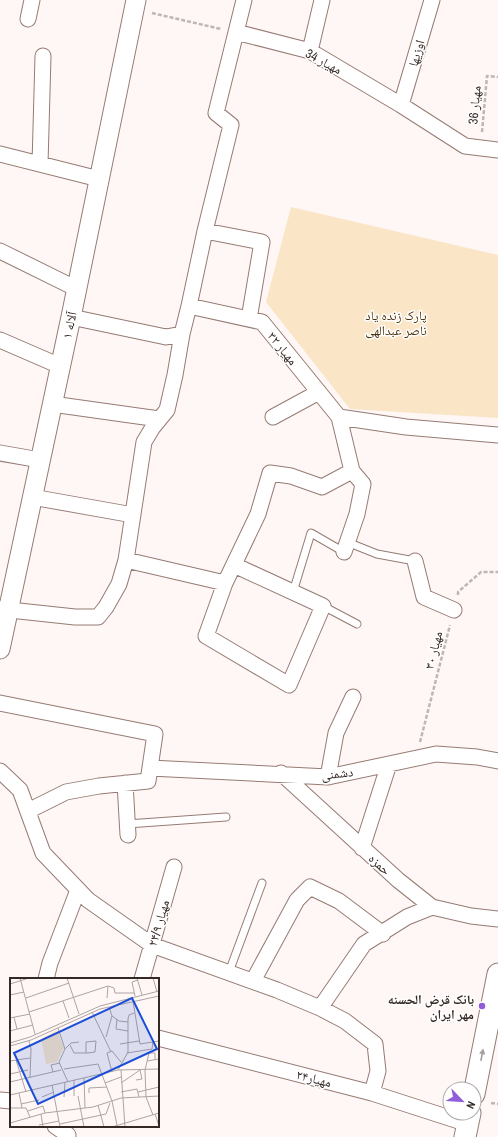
<svg xmlns="http://www.w3.org/2000/svg" width="498" height="1137" viewBox="0 0 498 1137" font-family="'Archivo Narrow','Noto Naskh Arabic',sans-serif">
<style>
.green{fill:#fbe5c7}
.lines{fill:none;stroke-linecap:round;stroke-linejoin:round}
.service-casing{stroke:#967b73;stroke-width:9}
.minor-casing{stroke:#967b73;stroke-width:17}
.tertiary-casing{stroke:#967b73;stroke-width:21}
.secondary-casing{stroke:#967b73;stroke-width:23}
.path{stroke:#beb6b3;stroke-width:2.5;stroke-dasharray:4 2;stroke-linecap:butt}
.service{stroke:#fff;stroke-width:7}
.minor{stroke:#fff;stroke-width:15}
.tertiary{stroke:#fff;stroke-width:19}
.secondary{stroke:#fff;stroke-width:21}
.oneway{fill:#a49f9d}
.poi-dot{fill:#905ed7;stroke:#fff;stroke-width:1.5}
.labels{text-anchor:middle;stroke-width:3;stroke-linejoin:round;paint-order:stroke}
.street-label{font-size:13px;fill:#342925;stroke:#fff}
.park-label{font-size:13px;fill:#48300b;stroke:#fff}
.poi-label{font-size:13px;font-weight:bold;fill:#342925;stroke:#fff;text-anchor:end}
.inset-road{fill:none;stroke:#ada5a2;stroke-width:1}
.view{fill:#1d4ed8;fill-opacity:0.15;stroke:#1d4ed8;stroke-width:2}
.inset-edge{fill:none;stroke:#342925;stroke-width:2}
</style>
<rect width="100%" height="100%" fill="#fef7f5"/>
<path class="green" d="M291 207 498 255V418L350 409 266 302Z"/>
<g class="lines">
<defs>
<path id="service" d="M347 542 377 554 415 561
M293 592 311 533 344 552
M323 606 357 624
M127 824 226 817
M229 972 262 883"/>
<path id="minor" d="M28 19 32 0
M236 32 310 51 401 105 465 146 498 150
M310 51 322 0
M401 105 432 0
M0 154 99 179
M40 164 43 56
M205 231 262 242 249 319
M0 251 77 289
M189 306 205 231 231 125 216 113 244 0
M71 317 166 337 182 334 189 306 262 322 339 417 406 427 498 435
M0 340 60 366
M52 404 159 419
M273 417 319 392
M339 417 352 471 363 484 357 514 344 552
M0 453 40 460
M32 497 133 515
M126 560 225 583
M415 561 424 597 454 610
M234 565 323 606 289 685 206 636 225 583 258 514 270 473 291 476 322 487 352 471
M0 609 75 617H98L106 607 119 584 126 560 144 442 153 427 167 410 175 375 182 334
M0 703 155 734 148 781 99 786 66 792 28 811
M150 768 328 777 436 754 477 757 498 761
M0 771 20 790 43 853 88 900 152 945 277 990 320 1008 345 1021 375 1044 378 1071 372 1093
M281 773 398 880 432 907 471 916 498 919
M328 777 336 733 353 697
M125 783 128 835
M362 848 389 764
M46 979 50 963 78 890
M142 979 174 867
M253 981 297 900 310 887 339 901 383 934
M320 1008 364 944 407 917 432 907
M158 1038 372 1093 468 1124
M0 1100 11 1101
M55 1126 68 1135"/>
<path id="tertiary" d="M0 649 71 317 136 0"/>
<path id="secondary" d="M474 1094 498 974
M465 1137 470 1113"/>
</defs>
<use href="#service" class="service-casing"/>
<use href="#minor" class="minor-casing"/>
<use href="#tertiary" class="tertiary-casing"/>
<use href="#secondary" class="secondary-casing"/>
<path class="path" d="M152 13 221 29
M482 132 487 76 498 77
M458 595V592L481 572H498
M420 742 450 625
M491 1103 498 1104"/>
<use href="#service" class="service"/>
<use href="#minor" class="minor"/>
<use href="#tertiary" class="tertiary"/>
<use href="#secondary" class="secondary"/>
</g>
<defs><path id="oneway-solid" d="M-6-.8H1V-3.2L6.5 0L1 3.2V.8H-6Z"/></defs>
<use class="oneway" href="#oneway-solid" transform="translate(482 1055) rotate(-79)"/>
<circle class="poi-dot" cx="482" cy="1006" r="4"/>
<g class="labels">
<g class="street-label">
<text transform="translate(416 53) rotate(-74)" y="5">اوزیها</text>
<text transform="translate(324 61) rotate(28)" y="5">مهیار 34</text>
<text transform="translate(474 105) rotate(-85)" y="5">مهیار 36</text>
<text transform="translate(69 325) rotate(-78)" y="5">آلاله ۱</text>
<text transform="translate(283 348) rotate(51)" y="5">مهیار ۳۲</text>
<text transform="translate(433 650) rotate(-76)" y="5">مهیار ۳۰</text>
<text transform="translate(337 773) rotate(-7)" y="5">دشمنی</text>
<text transform="translate(380 864) rotate(42)" y="5">حمزه</text>
<text transform="translate(158 923) rotate(-74)" y="5">مهیار ۲۴/۹</text>
<text transform="translate(314 1078) rotate(14)" y="5">مهیار۲۴</text>
</g>
<g class="park-label">
<text x="396" y="320">پارک زنده یاد<tspan x="396" dy="15">ناصر عبدالهی</tspan></text>
</g>
<g class="poi-label">
<text x="474" y="1004">بانک قرض الحسنه<tspan x="474" dy="15">مهر ایران</tspan></text>
</g>
</g>
<g transform="translate(10 978)">
<rect width="149" height="149" fill="#fef7f5"/>
<path d="M47 52 54 70 47 84 36 86 31 61Z" fill="#fbe5c7"/>
<path class="inset-road" d="M10 0 25 56M57 0 69 36M127 0 132 17M143 0 147 14M0 6 19 0M98 8 104 10 105 15H124M0 17 14 14M125 18 122 4 128 2M16 20 59 5M97 20 98 8M53 23 59 40M123 23 130 66 149 63M19 34 98 8M82 34 101 74M102 38 109 43 118 44M4 39 7 51M0 40 20 36M107 41 106 51 118 53M48 50 55 71 49 84 58 104M0 53 23 47M96 59 102 38 99 29M19 63 21 71 20 100M0 65 20 59 90 28 149 13M110 66 129 63M60 67 64 75H78L85 74 86 63 76 64V75M0 68 21 62 90 31 149 18M55 71 61 65 69 64M117 75 142 71 143 64M6 82 16 114M0 83 20 80M137 83 149 81M54 91 88 86 102 123 107 147M108 92 118 74V41L119 37 124 35M111 92 115 149M43 94 41 87 50 85M102 94 97 75 102 73 111 84M0 96 18 92M74 100 75 130M64 102V118M0 104 51 92M95 105 111 99M111 105 130 92 132 101 126 102M42 107 50 149M111 114 127 111 129 119M128 114 149 109M9 115 12 130M79 115V110L97 109M0 117 108 92 149 91M68 118 74 149M32 119 44 114M54 119 55 104M11 126 29 122M88 127 94 149M0 130H16L20 139M18 133 33 128 35 135M31 136 33 149M145 136 149 148M143 137 136 119 135 92 139 75H145V81M0 145 35 135 83 129 111 120 149 118M50 146 96 136 100 125M29 147 49 143M102 149 149 135"/>
<path class="view" d="M122 20 147 71 28 126 4 75Z"/>
<rect width="149" height="149" class="inset-edge"/>
</g>
<g transform="translate(462 1101) rotate(115)"><circle r="19" fill="#ffffff" stroke="#aea9a8"/>
<path d="M0-3L7 15L0 10L-7 15Z" fill="#905ed7"/>
<text y="-6" font-size="11" font-weight="bold" text-anchor="middle" fill="#342925">N</text>
</g>
</svg>
